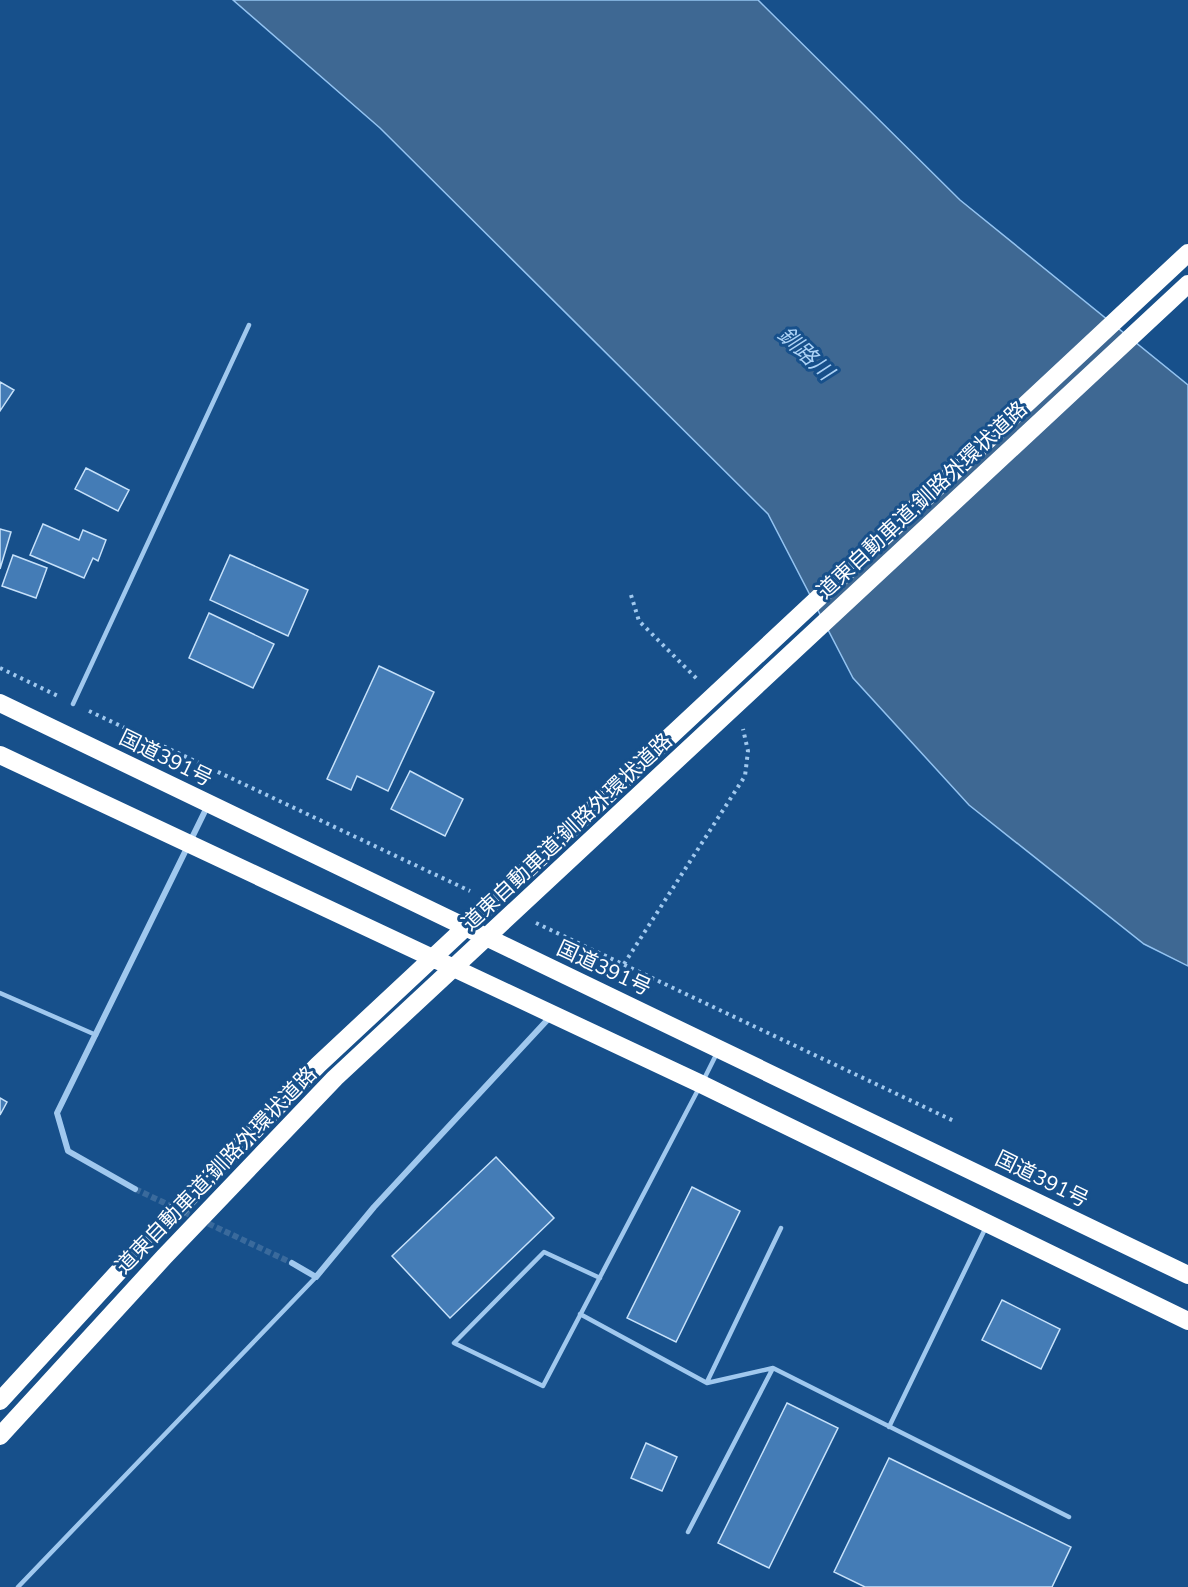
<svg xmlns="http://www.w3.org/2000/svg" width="1188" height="1587" viewBox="0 0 1188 1587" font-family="'Nunito Sans','Noto Sans JP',sans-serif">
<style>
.water{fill:#3e6893;stroke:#93c3f1;stroke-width:1.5}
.building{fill:#447cb6;stroke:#c6e1fa;stroke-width:1.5}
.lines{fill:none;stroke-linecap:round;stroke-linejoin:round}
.street-tunnel{stroke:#3a6a9c;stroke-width:6;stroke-dasharray:6 3;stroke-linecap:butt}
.path{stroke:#a0c8ee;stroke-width:4;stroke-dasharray:3 4.5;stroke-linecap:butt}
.lane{stroke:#a0c8ee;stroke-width:4.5}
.street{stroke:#a0c8ee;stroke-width:6}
.highway{stroke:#fff;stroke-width:18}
.labels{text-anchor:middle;stroke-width:6;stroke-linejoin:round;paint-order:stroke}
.street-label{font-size:21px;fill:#fff;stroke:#17508b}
.water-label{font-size:22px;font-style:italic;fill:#acd2f6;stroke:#17508b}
</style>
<rect width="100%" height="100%" fill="#17508b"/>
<path class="water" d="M233 0H758L960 200 1188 385V966L1144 944 969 805 853 678 768 514 380 128Z"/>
<path class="building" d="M0 382 14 390 0 411Z
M86 468 129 490 118 511 75 489Z
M43 524 79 540 83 530 106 540 98 561 93 558 84 578 30 555Z
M0 529 11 532 0 569Z
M13 555 47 568 36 598 2 586Z
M230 555 308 590 288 636 210 600Z
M209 613 274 644 253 688 189 658Z
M379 666 434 692 388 791 357 776 351 790 327 779Z
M410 771 463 799 445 836 391 809Z
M0 1098 7 1102 0 1115Z
M496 1157 554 1218 450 1318 392 1256Z
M692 1187 740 1211 676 1342 627 1318Z
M1002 1300 1060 1329 1041 1369 982 1340Z
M787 1403 838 1428 769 1568 718 1543Z
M646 1443 677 1457 662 1491 631 1478Z
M889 1458 1071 1547 1052 1587H865L834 1572Z"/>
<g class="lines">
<path class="street-tunnel" d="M135 1189 292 1263"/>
<path class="path" d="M631 595 639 621 698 680
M0 668 58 696
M89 711 470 891
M536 923 956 1122
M624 964 745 776 748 751 743 729"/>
<path class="lane" d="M73 704 249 325
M0 993 96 1035
M703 1081 717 1053
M600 1278 544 1252 454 1343 543 1386 699 1088
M580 1314 707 1383 773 1368 1069 1517
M707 1382 781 1228
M889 1427 986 1227
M688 1532 773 1368
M18 1587 316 1277"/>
<path class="street" d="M135 1189 68 1151 57 1113 208 805
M292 1263 316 1277 374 1207 551 1016"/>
<path class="highway" d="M0 703 1188 1275
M0 755 701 1084 1188 1321
M0 1401 144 1244 318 1065 1188 253
M0 1436 164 1257 335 1078 1188 284"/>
</g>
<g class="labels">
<g class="street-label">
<text transform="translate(922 500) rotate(-43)" y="7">道東自動車道;釧路外環状道路</text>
<text transform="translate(166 758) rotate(26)" y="7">国道391号</text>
<text transform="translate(567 832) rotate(-43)" y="7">道東自動車道;釧路外環状道路</text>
<text transform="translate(604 968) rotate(25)" y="7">国道391号</text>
<text transform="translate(216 1170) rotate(-46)" y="7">道東自動車道;釧路外環状道路</text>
<text transform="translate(1042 1179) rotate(26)" y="7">国道391号</text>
</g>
<g class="water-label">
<text transform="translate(806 353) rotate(43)" y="8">釧路川</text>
</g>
</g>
</svg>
